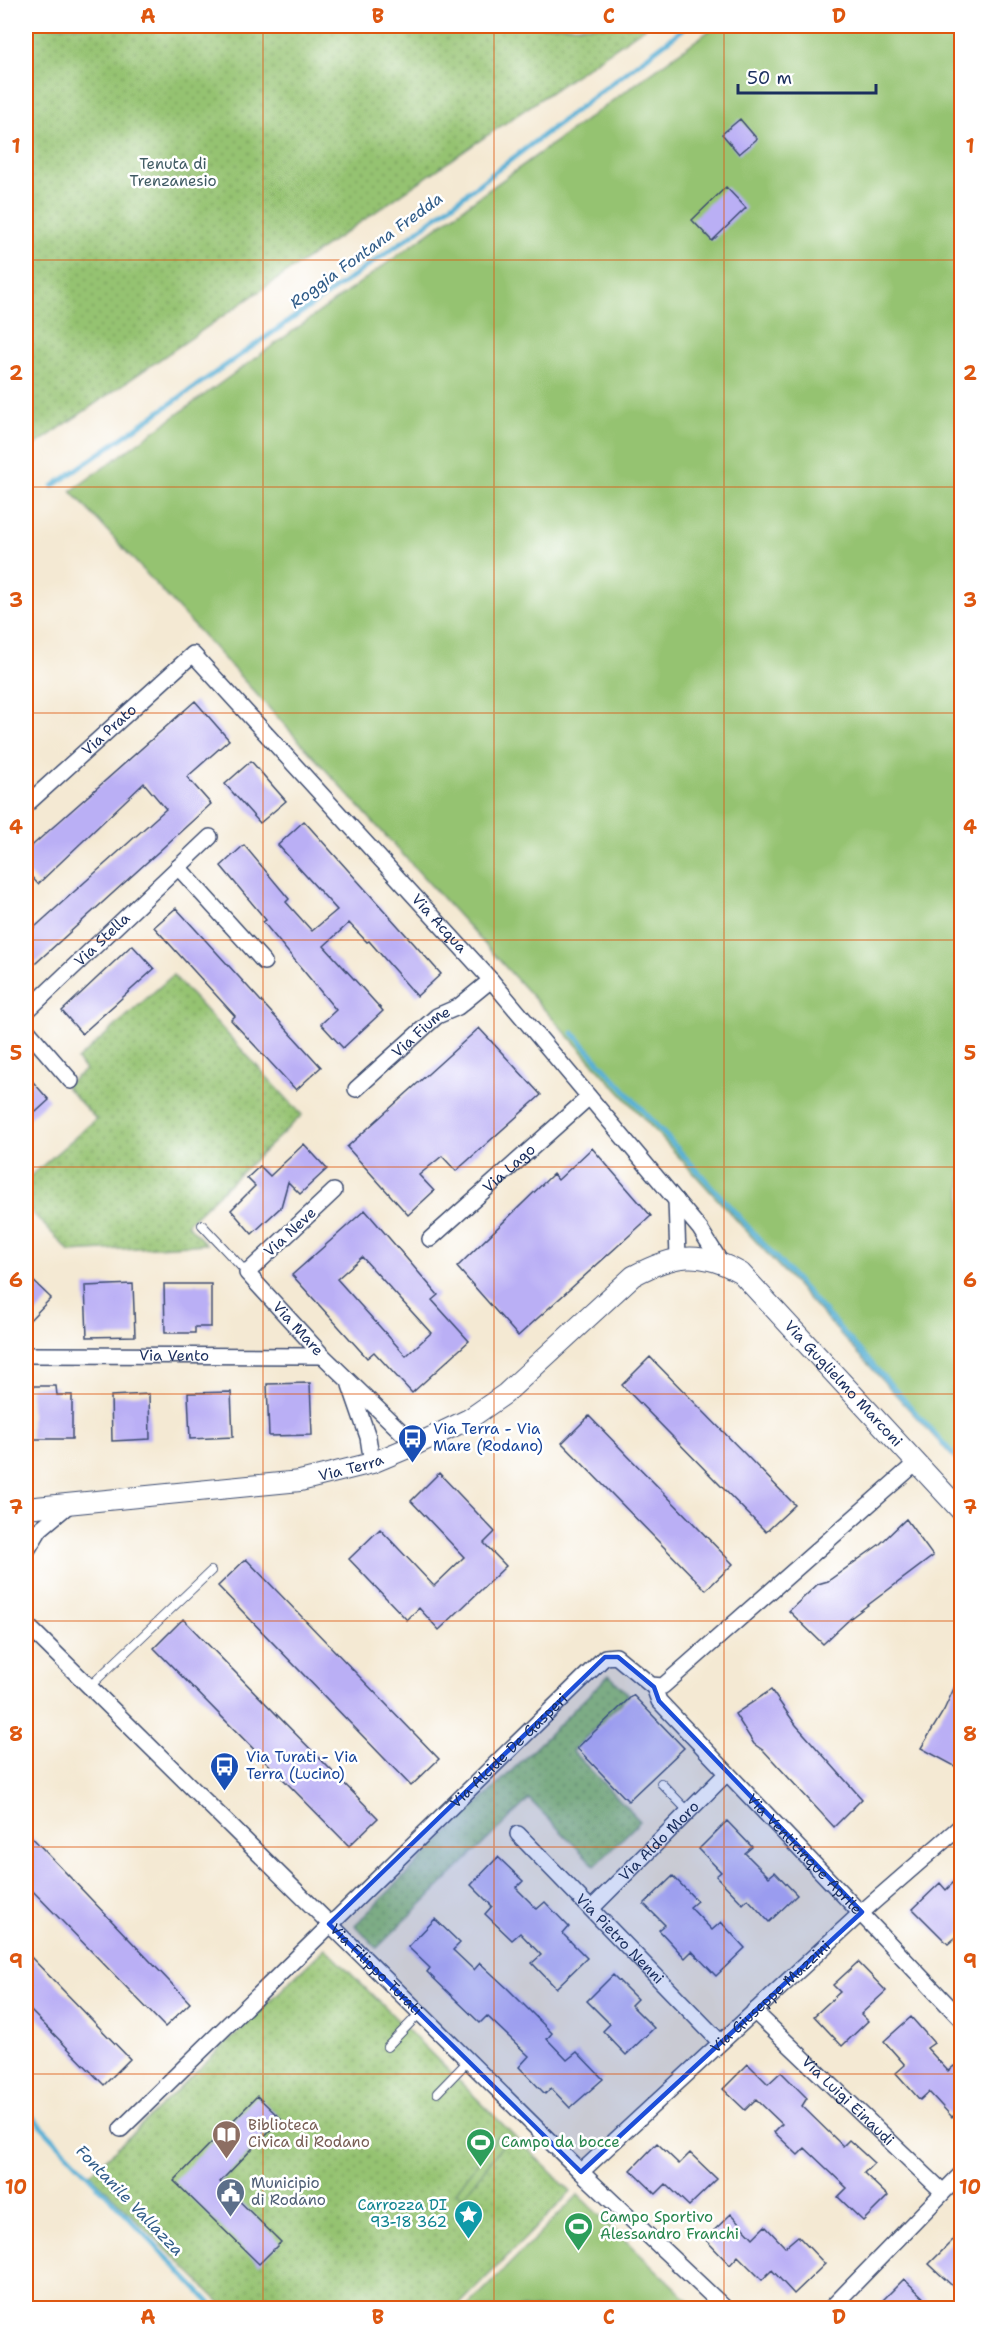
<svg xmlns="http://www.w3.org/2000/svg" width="987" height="2334" viewBox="0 0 987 2334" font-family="'Shantell Sans',sans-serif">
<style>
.grass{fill:url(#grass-dots);stroke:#587968;stroke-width:1.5}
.garden{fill:#95c371;stroke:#587968;stroke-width:1.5}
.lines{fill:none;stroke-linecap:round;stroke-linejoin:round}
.stream{stroke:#58b0d5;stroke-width:5}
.building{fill:#baaff5;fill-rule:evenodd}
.service-casing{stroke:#3c4b70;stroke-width:10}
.minor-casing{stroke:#3c4b70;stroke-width:18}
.tertiary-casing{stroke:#3c4b70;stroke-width:22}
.service{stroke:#fff;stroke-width:8}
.minor{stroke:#fff;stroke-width:15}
.tertiary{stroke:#fff;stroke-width:20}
.marked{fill:#1d4ed8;fill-opacity:0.2;stroke:#1d4ed8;stroke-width:4.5;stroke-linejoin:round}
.grid{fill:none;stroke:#de5710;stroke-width:1.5;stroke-opacity:0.55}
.labels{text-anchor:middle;stroke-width:5;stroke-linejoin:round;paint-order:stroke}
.park-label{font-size:15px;fill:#405b64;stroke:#fff}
.street-label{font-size:15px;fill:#1b2f5e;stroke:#fff}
.transit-label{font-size:15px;fill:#164399;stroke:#fff;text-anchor:start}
.education-label{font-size:15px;fill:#785e54;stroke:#fff;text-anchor:start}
.leisure-label{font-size:15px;fill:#27864d;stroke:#fff;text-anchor:start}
.service-label{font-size:15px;fill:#4e5e75;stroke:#fff;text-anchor:start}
.culture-label{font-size:15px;fill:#0d838f;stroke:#fff;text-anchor:end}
.water-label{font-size:16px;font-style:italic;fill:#305c88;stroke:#fff}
.neatline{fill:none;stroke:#de5710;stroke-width:2}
.grid-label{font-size:20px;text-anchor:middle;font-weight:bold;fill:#de5710}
</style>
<defs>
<pattern id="grass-dots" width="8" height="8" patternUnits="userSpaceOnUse" patternTransform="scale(1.5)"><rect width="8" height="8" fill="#95c371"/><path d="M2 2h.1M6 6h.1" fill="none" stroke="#799f60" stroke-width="1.8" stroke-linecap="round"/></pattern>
</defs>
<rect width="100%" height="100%" fill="#fff"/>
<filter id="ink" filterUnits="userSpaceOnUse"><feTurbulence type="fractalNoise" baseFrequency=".0167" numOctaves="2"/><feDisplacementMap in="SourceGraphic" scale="12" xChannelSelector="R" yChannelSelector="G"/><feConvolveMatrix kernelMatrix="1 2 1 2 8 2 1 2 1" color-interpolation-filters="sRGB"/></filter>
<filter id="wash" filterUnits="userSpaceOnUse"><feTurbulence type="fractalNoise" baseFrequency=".008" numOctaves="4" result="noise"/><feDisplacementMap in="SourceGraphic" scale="24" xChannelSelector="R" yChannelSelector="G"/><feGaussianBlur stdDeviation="1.35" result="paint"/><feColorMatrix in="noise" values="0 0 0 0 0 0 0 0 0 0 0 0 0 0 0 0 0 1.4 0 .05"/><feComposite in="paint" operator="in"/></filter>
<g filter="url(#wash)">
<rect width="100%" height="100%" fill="#f4e9d3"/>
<path class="grass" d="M26 26H647L26 451Z
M173 975 302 1115 187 1224 206 1244 70 1252 26 1206V1180L96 1119 65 1086 85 1070 77 1060Z
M609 1675 629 1695 572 1751 640 1821 595 1866 529 1799 377 1948 355 1925Z
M325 1948 571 2192 456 2308H226L90 2174Z"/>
<path class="garden" d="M716 26H961V1466L71 491Z
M497 2136 505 2142 463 2197 456 2192Z
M578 2195 696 2308H466Z"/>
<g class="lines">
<path class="stream" d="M53 486 412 235 687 26
M573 1033 962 1464
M26 2110 215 2308"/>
</g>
<g id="blocks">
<path class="building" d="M740 119 757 139 739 154 722 134Z
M726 187 746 208 712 241 692 220Z
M195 701 229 740 187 777 211 804 26 972V935L166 809 144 783 38 884 26 871V851Z
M251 761 286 801 260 823 225 784Z
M304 821 441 974 417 996 369 941 367 942 349 923 324 946 383 1011 343 1048 321 1024 336 1010 263 922 266 920 221 866 244 845 289 899 286 902 312 931 337 910 278 845Z
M176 908 321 1067 296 1090 231 1020 235 1016 154 927Z
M132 945 154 969 82 1034 62 1011Z
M479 1028 541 1095 456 1171 442 1156 419 1175 434 1191 408 1215 347 1147Z
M26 1074 49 1100 26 1121Z
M304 1144 327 1169 300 1194 288 1182 281 1207 252 1234 231 1210 255 1186 247 1178 260 1166 270 1176Z
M592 1148 651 1216 518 1336 457 1267 553 1174 558 1180Z
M365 1210 438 1295 432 1300 469 1341 412 1393 374 1352 367 1358 292 1275ZM362 1257 431 1333 406 1356 337 1279Z
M26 1274 51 1298 26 1324Z
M133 1284 135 1336 87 1337 85 1286Z
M164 1284H211V1327H195V1333H165Z
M650 1357 795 1505 766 1532 622 1385Z
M310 1383 312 1435 269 1436 267 1384Z
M31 1386H56L57 1395H72V1439H31Z
M231 1392 233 1437 190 1439 188 1393Z
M149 1394 150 1439 112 1441 111 1396Z
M589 1416 733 1564 706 1590 562 1443Z
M439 1473 495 1532 484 1543 506 1566 439 1630 419 1608 407 1620 349 1559 380 1529 434 1586 464 1557 411 1501Z
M906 1519 933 1556 852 1617 823 1644 789 1611 818 1584 828 1581 880 1544Z
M246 1559 439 1759 411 1786 218 1586Z
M183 1619 378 1818 349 1846 154 1648Z
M962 1671V1770L921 1748 944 1710Z
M771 1690 796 1725 862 1799 834 1827 764 1751 754 1744 735 1714Z
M633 1695 684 1748 628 1801 577 1748Z
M727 1821 752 1847 745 1853 769 1877 775 1872 797 1895 769 1922 748 1899 743 1904 716 1876 721 1872 699 1849Z
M26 1831 190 2003 165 2027 26 1884Z
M498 1857 523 1881 516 1888 537 1909 545 1902 569 1927 563 1934 587 1958 556 1988 532 1963 541 1955 520 1933 512 1940 485 1914 492 1906 471 1885Z
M673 1876 697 1901 690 1907 712 1930 721 1922 745 1948 716 1976 692 1951 685 1958 659 1930 665 1925 644 1904Z
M954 1882 962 1889V1932L948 1944 913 1909 940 1883 946 1890Z
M435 1919 460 1943 453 1950 474 1970 480 1963 507 1988 552 2033 547 2039 567 2060 577 2052 603 2079 570 2108 551 2088 545 2094 519 2067 529 2056 487 2016 480 2023 427 1972 430 1968 408 1947Z
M26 1952 130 2059 104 2085 26 2006Z
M858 1962 886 1991 861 2014 868 2021 842 2046 814 2016 840 1992 833 1985Z
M613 1975 637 1999 631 2005 654 2028 626 2055 603 2031 610 2024 587 2001Z
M911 2017 934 2043 927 2048 948 2071 954 2066 962 2074V2108L952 2117 929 2092 920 2100 896 2073 905 2065 884 2041Z
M748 2064 768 2084 781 2072 807 2098 802 2106 843 2146 849 2140 874 2163 864 2173 888 2196 863 2221 838 2197 847 2188 805 2148 798 2155 774 2132 782 2124 756 2099 745 2110 723 2089Z
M257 2096 281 2119 220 2182 281 2242 259 2264 174 2181Z
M657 2143 679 2164 690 2153 717 2179 689 2206 666 2184 656 2194 631 2170Z
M731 2214 753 2238 765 2226 785 2247 798 2236 825 2264 794 2294 772 2270 762 2280 738 2256 730 2265 705 2239Z
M962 2231V2295L929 2264Z
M904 2279 934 2308H875Z"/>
</g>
</g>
<g filter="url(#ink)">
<use href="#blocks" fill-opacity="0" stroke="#3c4b70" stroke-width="1.5"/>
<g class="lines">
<defs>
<path id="service" d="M202 1225 247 1273
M89 1687 211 1571
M661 1783 689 1812
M387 2047 420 2013
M437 2093 468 2061"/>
<g id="minor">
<path id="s1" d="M26 805 193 654 491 980 700 1229 720 1261"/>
<path d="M178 867 264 962"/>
<path id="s2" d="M26 1012 210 837"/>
<path d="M26 1029 71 1081"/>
<path id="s3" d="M356 1089 437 1016 458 1007 491 980"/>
<path id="s4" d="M334 1191 247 1273 323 1356 415 1445"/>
<path d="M676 1200 678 1257"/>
<path id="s5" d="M430 1239 589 1097"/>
<path id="s6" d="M26 1355 323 1356"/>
<path d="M350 1385 368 1437 372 1463"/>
<path d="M26 1552 40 1529 70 1504"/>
<path id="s7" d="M26 1624 581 2172 725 2308"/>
<path id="s8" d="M654 1687 659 1701 962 2020"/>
<path id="s9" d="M518 1834 720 2042"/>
<path id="s10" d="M591 1909 726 1774"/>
<path id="s11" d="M754 2011 943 2192"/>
<path id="s12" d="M121 2129 605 1657 616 1656 651 1685 663 1686 916 1463"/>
<path id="s13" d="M581 2172 862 1912 962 1825"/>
<path d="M831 2308 962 2173"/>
</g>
<g id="tertiary">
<path id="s14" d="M26 1508 300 1481 372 1463 415 1445 469 1419 505 1394 633 1276C674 1254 700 1250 741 1273L962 1512"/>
</g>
</defs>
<use href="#service" class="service-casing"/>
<use href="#minor" class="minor-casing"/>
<use href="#tertiary" class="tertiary-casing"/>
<use href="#service" class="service"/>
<use href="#minor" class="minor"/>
<use href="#tertiary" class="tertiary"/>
</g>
</g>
<path class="marked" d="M605 1657H618L654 1687 659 1701 862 1912 581 2172 329 1924Z"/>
<path class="grid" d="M263 26V2308M494 26V2308M724 26V2308M26 260H962M26 487H962M26 713H962M26 940H962M26 1167H962M26 1394H962M26 1621H962M26 1847H962M26 2074H962"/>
<defs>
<symbol id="bus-pin" viewBox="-11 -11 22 30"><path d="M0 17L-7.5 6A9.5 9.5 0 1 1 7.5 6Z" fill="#1a4fb4" stroke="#fff"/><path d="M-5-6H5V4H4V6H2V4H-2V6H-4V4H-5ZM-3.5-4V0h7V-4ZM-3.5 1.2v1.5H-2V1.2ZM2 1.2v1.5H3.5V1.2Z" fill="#fff"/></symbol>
<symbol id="library-pin" viewBox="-11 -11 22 30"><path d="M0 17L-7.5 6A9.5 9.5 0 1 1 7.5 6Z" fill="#8d6e63" stroke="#fff"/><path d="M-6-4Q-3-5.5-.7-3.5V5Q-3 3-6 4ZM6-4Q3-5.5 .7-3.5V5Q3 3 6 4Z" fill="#fff"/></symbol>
<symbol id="stadium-pin" viewBox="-11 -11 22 30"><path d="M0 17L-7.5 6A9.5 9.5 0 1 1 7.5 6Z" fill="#2e9e5b" stroke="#fff"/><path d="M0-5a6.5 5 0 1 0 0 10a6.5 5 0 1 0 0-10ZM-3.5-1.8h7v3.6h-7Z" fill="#fff"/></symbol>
<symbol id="civic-pin" viewBox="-11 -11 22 30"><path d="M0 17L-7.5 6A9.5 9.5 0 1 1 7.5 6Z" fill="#5c6f8a" stroke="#fff"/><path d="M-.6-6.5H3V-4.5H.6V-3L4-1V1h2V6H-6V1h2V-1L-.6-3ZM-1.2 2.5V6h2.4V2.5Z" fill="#fff"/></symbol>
<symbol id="sight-pin" viewBox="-11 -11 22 30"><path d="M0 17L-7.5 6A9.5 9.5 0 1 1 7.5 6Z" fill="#0f9aa8" stroke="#fff"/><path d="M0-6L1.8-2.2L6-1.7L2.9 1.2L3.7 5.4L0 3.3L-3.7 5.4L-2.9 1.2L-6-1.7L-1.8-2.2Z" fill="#fff"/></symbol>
</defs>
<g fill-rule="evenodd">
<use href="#bus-pin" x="396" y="1422" width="33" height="45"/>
<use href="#bus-pin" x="208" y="1750" width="33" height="45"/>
<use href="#library-pin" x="210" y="2118" width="33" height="45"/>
<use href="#stadium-pin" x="464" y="2126" width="33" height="45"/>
<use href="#civic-pin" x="214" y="2176" width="33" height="45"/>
<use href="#sight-pin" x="452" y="2198" width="33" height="45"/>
<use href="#stadium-pin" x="562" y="2210" width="33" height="45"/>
</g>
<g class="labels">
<g class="park-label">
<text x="173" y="169">Tenuta di<tspan x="173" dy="17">Trenzanesio</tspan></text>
</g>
<g class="street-label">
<text dy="5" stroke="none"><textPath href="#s1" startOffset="112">Via Prato</textPath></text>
<text dy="5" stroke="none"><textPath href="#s1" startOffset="590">Via Acqua</textPath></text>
<text dy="5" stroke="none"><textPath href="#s2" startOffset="105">Via Stella</textPath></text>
<text dy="5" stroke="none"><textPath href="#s3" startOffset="87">Via Fiume</textPath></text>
<text dy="5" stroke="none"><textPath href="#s5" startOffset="106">Via Lago</textPath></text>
<text transform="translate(290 1232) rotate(-43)" y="5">Via Neve</text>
<text dy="5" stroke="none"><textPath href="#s4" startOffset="195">Via Mare</textPath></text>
<text dy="5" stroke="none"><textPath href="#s6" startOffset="148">Via Vento</textPath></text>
<text dy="5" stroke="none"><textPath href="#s14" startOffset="939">Via Guglielmo Marconi</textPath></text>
<text dy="5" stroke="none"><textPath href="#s14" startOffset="328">Via Terra</textPath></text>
<text dy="5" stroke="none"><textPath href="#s12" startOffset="542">Via Alcide De Gasperi</textPath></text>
<text dy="5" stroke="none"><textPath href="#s10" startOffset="96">Via Aldo Moro</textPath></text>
<text dy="5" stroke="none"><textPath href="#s8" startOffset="226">Via Venticinque Aprile</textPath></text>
<text dy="5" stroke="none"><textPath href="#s9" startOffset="146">Via Pietro Nenni</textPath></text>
<text dy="5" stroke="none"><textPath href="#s7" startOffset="492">Via Filippo Turati</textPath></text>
<text dy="5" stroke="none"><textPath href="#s13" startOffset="258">Via Giuseppe Mazzini</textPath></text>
<text dy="5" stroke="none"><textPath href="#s11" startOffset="130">Via Luigi Einaudi</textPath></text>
</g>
<g class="transit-label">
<text x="433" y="1434">Via Terra - Via<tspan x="433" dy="17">Mare (Rodano)</tspan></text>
<text x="246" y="1762">Via Turati - Via<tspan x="246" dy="17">Terra (Lucino)</tspan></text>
</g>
<g class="education-label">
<text x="248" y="2130">Biblioteca<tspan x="248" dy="17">Civica di Rodano</tspan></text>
</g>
<g class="leisure-label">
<text x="501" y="2147">Campo da bocce</text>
<text x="600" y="2222">Campo Sportivo<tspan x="600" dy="17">Alessandro Franchi</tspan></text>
</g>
<g class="service-label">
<text x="251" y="2188">Municipio<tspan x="251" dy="17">di Rodano</tspan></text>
</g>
<g class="culture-label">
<text x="447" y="2210">Carrozza DI<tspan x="447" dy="17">93-18 362</tspan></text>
</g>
<g class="water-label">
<text transform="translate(366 250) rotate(-36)" y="6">Roggia Fontana Fredda</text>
<text transform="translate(130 2200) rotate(46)" y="6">Fontanile Vallazza</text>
</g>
</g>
<rect width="987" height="2334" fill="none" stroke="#fff" stroke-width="66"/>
<path d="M738 84v9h138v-9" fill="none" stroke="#1b2f5e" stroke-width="3"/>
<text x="747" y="84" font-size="18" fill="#1b2f5e" stroke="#ffffff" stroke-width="4.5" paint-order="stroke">50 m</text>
<rect x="33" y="33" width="921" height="2268" class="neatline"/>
<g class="grid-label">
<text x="148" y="23">A</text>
<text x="378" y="23">B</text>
<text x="609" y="23">C</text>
<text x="839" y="23">D</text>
<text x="16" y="153">1</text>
<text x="970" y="153">1</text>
<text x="16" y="380">2</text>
<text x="970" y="380">2</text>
<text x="16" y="607">3</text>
<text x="970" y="607">3</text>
<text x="16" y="834">4</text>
<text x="970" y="834">4</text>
<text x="16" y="1060">5</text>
<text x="970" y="1060">5</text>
<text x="16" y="1287">6</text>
<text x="970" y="1287">6</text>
<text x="16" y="1514">7</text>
<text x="970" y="1514">7</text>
<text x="16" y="1741">8</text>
<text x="970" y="1741">8</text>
<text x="16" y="1968">9</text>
<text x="970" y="1968">9</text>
<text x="16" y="2194">10</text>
<text x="970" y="2194">10</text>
<text x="148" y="2324">A</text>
<text x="378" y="2324">B</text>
<text x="609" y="2324">C</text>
<text x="839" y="2324">D</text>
</g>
</svg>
